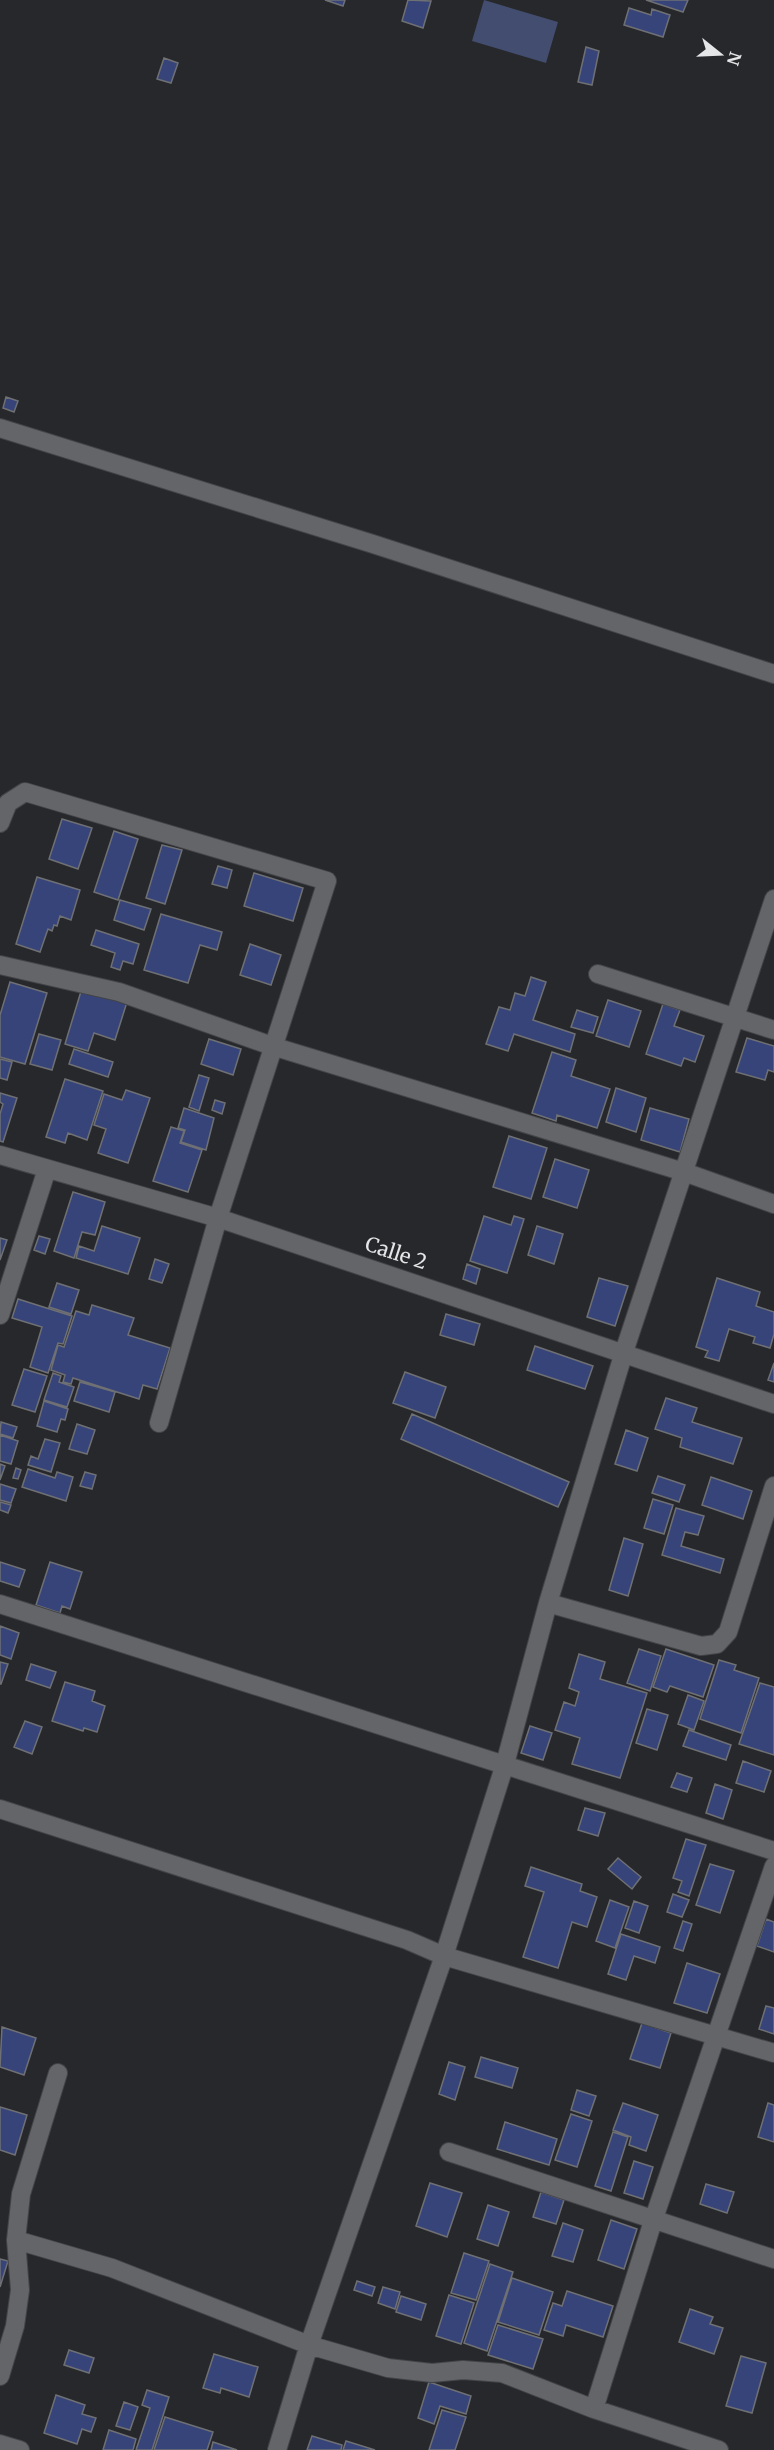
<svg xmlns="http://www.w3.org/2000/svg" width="774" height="2450" viewBox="0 0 774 2450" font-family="Merriweather,serif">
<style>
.green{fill:#424d6f}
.building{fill:#364479;stroke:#6f7074;stroke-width:1.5}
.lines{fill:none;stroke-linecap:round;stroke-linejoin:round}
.minor-casing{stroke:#434447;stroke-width:20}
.minor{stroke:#646569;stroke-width:18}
.labels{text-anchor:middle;stroke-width:4.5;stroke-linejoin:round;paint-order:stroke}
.street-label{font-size:20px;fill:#e5e6e8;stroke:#27282b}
</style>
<rect width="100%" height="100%" fill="#27282b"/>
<path class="green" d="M484 0 558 22 546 63 472 41Z"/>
<path class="building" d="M325 0H345L343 6Z
M408 0 431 1 423 28 402 21Z
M646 0H688L683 12Z
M629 8 651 15 652 9 670 15 663 37 624 25Z
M586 47 599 51 592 85 578 82Z
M164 58 178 63 171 83 157 79Z
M6 397 18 401 14 412 3 408Z
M62 819 92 828 78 869 49 859Z
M114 831 138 839 118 900 94 892Z
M162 845 182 850 165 904 146 898Z
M218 866 232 870 227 888 212 884Z
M254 873 303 888 293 921 244 906Z
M37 877 80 890 71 920 60 916 57 926 54 925 52 931 48 929 40 952 16 944Z
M120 900 151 909 144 930 114 920Z
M161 914 222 932 217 950 200 945 188 983 144 970Z
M96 930 139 944 133 964 123 961 120 970 111 967 115 953 91 945Z
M250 944 281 955 271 985 240 975Z
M531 977 546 982 533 1020 575 1034 570 1052 514 1034 508 1051 486 1044 499 1007 510 1010 515 993 525 996Z
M10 982 47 993 25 1064 0 1057V1015Z
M82 988 127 1002 115 1040 94 1033 88 1051 65 1044Z
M608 1000 641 1011 629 1047 596 1036Z
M663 1004 680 1010 674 1026 704 1036 695 1062 684 1058 681 1066 646 1054Z
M577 1010 598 1017 593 1033 571 1027Z
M39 1034 61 1040 52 1070 30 1064Z
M747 1038 774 1046V1072L768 1070 765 1080 736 1072Z
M209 1039 241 1049 233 1075 201 1064Z
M74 1049 113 1062 108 1077 69 1064Z
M552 1052 576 1060 571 1076 610 1089 597 1128 557 1115 556 1121 532 1113Z
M0 1059 12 1062 7 1080 0 1078Z
M199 1075 209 1078 199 1111 189 1107Z
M65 1079 103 1091 87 1140 68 1133 65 1143 46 1137Z
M616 1088 646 1098 636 1132 606 1122Z
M126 1090 150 1098 128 1163 98 1153 106 1129 94 1125 104 1094 122 1100Z
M0 1093 17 1098 3 1142 0 1141V1114L3 1104 0 1102Z
M215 1100 225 1103 222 1114 212 1110Z
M184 1108 214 1118 206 1150 181 1142 185 1130 178 1128Z
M650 1108 689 1119 680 1152 641 1140Z
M171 1127 184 1131 180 1143 202 1150 188 1192 153 1181Z
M509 1136 547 1148 531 1199 493 1187Z
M555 1159 589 1170 577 1208 543 1197Z
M73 1192 105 1202 95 1235 82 1232 74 1258 54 1251Z
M484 1216 511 1225 514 1216 524 1219 507 1273 470 1261Z
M102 1226 140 1238 128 1274 76 1258 79 1246 94 1251Z
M537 1226 563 1234 554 1264 528 1255Z
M39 1236 50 1239 45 1254 34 1250Z
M0 1238 7 1240 0 1260Z
M155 1259 169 1264 162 1283 149 1279Z
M467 1264 480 1269 476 1284 463 1279Z
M599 1278 628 1286 615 1326 587 1317Z
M717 1278 760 1292 756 1306 774 1312V1334L770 1348 753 1343 755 1337 729 1329 719 1361 705 1357 708 1351 696 1347Z
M57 1283 79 1290 71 1314 49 1307Z
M18 1299 72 1316 63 1344 58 1343 48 1373 30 1367 42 1327 12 1318Z
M92 1305 134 1318 128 1335 170 1348 157 1389 143 1385 139 1399 73 1378 71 1384 63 1382 65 1375 51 1370 58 1345 64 1347 76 1311 89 1315Z
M446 1314 480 1324 474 1345 440 1335Z
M535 1346 593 1366 585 1389 527 1370Z
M774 1363V1382L768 1380Z
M24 1369 47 1376 35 1412 12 1405Z
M405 1372 446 1387 435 1418 393 1403Z
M53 1373 61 1376 59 1382 74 1387 67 1407 44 1400Z
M80 1382 115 1392 109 1412 74 1401Z
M666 1398 697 1408 692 1422 742 1438 733 1464 680 1447 682 1438 655 1429Z
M44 1401 68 1409 65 1420 61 1419 57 1432 37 1426Z
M412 1414 569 1482 558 1507 401 1439Z
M1 1422 17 1427 13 1438 0 1434Z
M77 1424 95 1430 87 1454 69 1449Z
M626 1430 648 1438 637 1471 615 1464Z
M0 1435 18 1441 11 1464 0 1461Z
M45 1439 60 1443 51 1472 28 1465 31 1456 38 1459Z
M0 1464 5 1466 0 1480Z
M16 1468 21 1470 18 1479 13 1478Z
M28 1469 55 1478 57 1472 73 1477 66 1501 22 1487Z
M85 1472 96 1475 92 1489 80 1486Z
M658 1476 685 1485 679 1502 652 1493Z
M711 1477 752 1491 743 1519 702 1505Z
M0 1484 16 1489 11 1503 0 1500Z
M653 1499 673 1505 664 1534 644 1528Z
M0 1502 11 1505 8 1513 0 1510Z
M676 1508 704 1516 698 1535 685 1532 681 1546 724 1559 720 1573 662 1555Z
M624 1538 643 1544 628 1596 609 1590Z
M0 1562 25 1570 19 1587 0 1581Z
M50 1562 82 1572 70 1609 62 1606 60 1613 36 1605Z
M0 1626 19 1633 11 1659 0 1655Z
M639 1649 661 1656 650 1691 627 1683Z
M666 1649 714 1665 703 1697 670 1686 667 1692 653 1687Z
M579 1654 605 1662 600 1679 647 1693 620 1778 572 1764 580 1738 555 1730 564 1702 575 1706 579 1692 569 1688Z
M719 1660 736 1665 734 1670 759 1678 741 1733 700 1719Z
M0 1662 8 1664 1 1684H0Z
M31 1664 56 1672 50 1688 26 1680Z
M65 1682 95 1691 92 1701 105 1706 97 1732 84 1728 83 1731 52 1721Z
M760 1683 774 1687V1755L739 1744Z
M688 1695 704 1701 694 1730 678 1724Z
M647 1709 668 1715 657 1750 636 1743Z
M25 1721 42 1727 32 1754 14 1747Z
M530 1726 552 1733 543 1760 521 1753Z
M689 1730 731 1745 726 1760 683 1746Z
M743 1761 771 1771 764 1792 736 1783Z
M677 1773 692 1778 687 1792 671 1787Z
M715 1784 732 1790 723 1819 706 1813Z
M585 1808 605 1813 598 1836 578 1830Z
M686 1839 706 1845 689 1896 678 1892 682 1881 673 1878Z
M618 1858 641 1877 632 1889 608 1869Z
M710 1864 734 1871 720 1913 696 1905Z
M531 1867 582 1884 580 1891 597 1897 587 1927 572 1922 558 1968 523 1957 544 1892 525 1886Z
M673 1894 689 1900 682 1917 667 1912Z
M610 1900 629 1907 615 1948 596 1941Z
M634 1901 648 1906 639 1933 625 1928Z
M766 1919 774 1922V1952L757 1946Z
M683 1921 692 1924 683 1951 674 1948Z
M621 1934 660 1947 655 1963 634 1956 626 1980 608 1974Z
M687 1963 720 1974 707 2013 674 2003Z
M766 2006 774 2008V2034L759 2029Z
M642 2023 671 2033 660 2068 630 2059Z
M2 2027 36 2038 24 2075 0 2067Z
M481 2057 518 2068 512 2088 475 2077Z
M449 2062 465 2067 455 2100 439 2094Z
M577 2090 596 2096 589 2116 571 2110Z
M623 2103 658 2115 646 2151 629 2145 631 2137 613 2130Z
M768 2103 774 2105V2142L758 2137Z
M0 2107 27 2115 15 2155 0 2150Z
M571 2114 592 2121 577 2167 555 2160Z
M505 2122 557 2139 549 2165 497 2149Z
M613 2132 628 2137 611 2191 595 2186Z
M634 2161 653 2167 643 2199 624 2193Z
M430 2183 462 2193 447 2237 416 2226Z
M706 2184 734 2192 727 2213 700 2204Z
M541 2192 564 2200 556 2224 533 2217Z
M488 2205 509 2212 498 2246 477 2239Z
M611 2220 637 2229 624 2269 598 2260Z
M563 2223 583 2230 573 2262 552 2256Z
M464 2253 489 2261 476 2300 451 2293Z
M0 2259 8 2261 0 2287Z
M490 2264 513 2272 487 2351 464 2343Z
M512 2278 553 2292 539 2335 498 2322Z
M357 2281 375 2287 372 2296 354 2290Z
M383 2287 400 2292 395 2309 378 2303Z
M567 2291 613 2306 603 2337 566 2325 563 2336 544 2330 553 2303 562 2306Z
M449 2295 474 2303 461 2344 436 2336Z
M401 2296 426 2304 421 2320 396 2312Z
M690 2309 713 2317 710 2324 723 2328 714 2354 679 2342Z
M498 2325 543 2339 533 2369 488 2355Z
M69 2350 94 2358 89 2373 64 2365Z
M214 2354 258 2367 249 2397 221 2388 220 2393 203 2388Z
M741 2356 766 2363 752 2413 726 2406Z
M429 2382 471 2396 466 2414 440 2406 434 2424 418 2418Z
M147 2390 169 2397 152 2450H136L150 2408 142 2405Z
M56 2395 85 2405 82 2414 96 2418 91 2432 82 2429 77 2444 44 2433Z
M124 2402 138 2407 130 2430 116 2426Z
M442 2410 466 2417 455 2450H429Z
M165 2417 213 2432 207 2450H154Z
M109 2430 136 2439 133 2450H103Z
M312 2436 342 2445 341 2450H307Z
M346 2441 375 2450H343Z
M213 2442 237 2450H211Z"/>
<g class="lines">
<defs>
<path id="minor" d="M0 428 373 544 774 674
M0 823 8 803 25 792 327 881 218 1218 159 1423
M0 965 119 992 272 1046 684 1172 774 1204
M598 974 774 1030
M0 1155 218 1218 774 1404
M0 1315 47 1169
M548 1603 701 1646 717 1644 728 1632 774 1486
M0 1604 774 1851
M0 1809 407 1940 444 1956 774 2053
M449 2152 774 2259
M16 2240 112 2268 309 2345 388 2368 432 2373 463 2370 502 2373 594 2409 719 2450
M0 2376 15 2326 20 2290 16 2240 21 2194 58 2073
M594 2409 653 2221 774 1866
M0 2444 20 2450
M277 2450 309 2345 444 1956 505 1764 548 1603 624 1352 774 899"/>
</defs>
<use href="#minor" class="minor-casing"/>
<use href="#minor" class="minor"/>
</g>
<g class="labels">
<g class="street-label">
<text transform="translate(396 1253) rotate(18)" y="7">Calle 2</text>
</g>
</g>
<g transform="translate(720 54) rotate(108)" stroke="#27282b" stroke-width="4.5" paint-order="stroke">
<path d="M0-4.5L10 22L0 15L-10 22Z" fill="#e5e6e8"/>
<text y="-9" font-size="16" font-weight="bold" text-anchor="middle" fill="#e5e6e8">N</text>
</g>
</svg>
